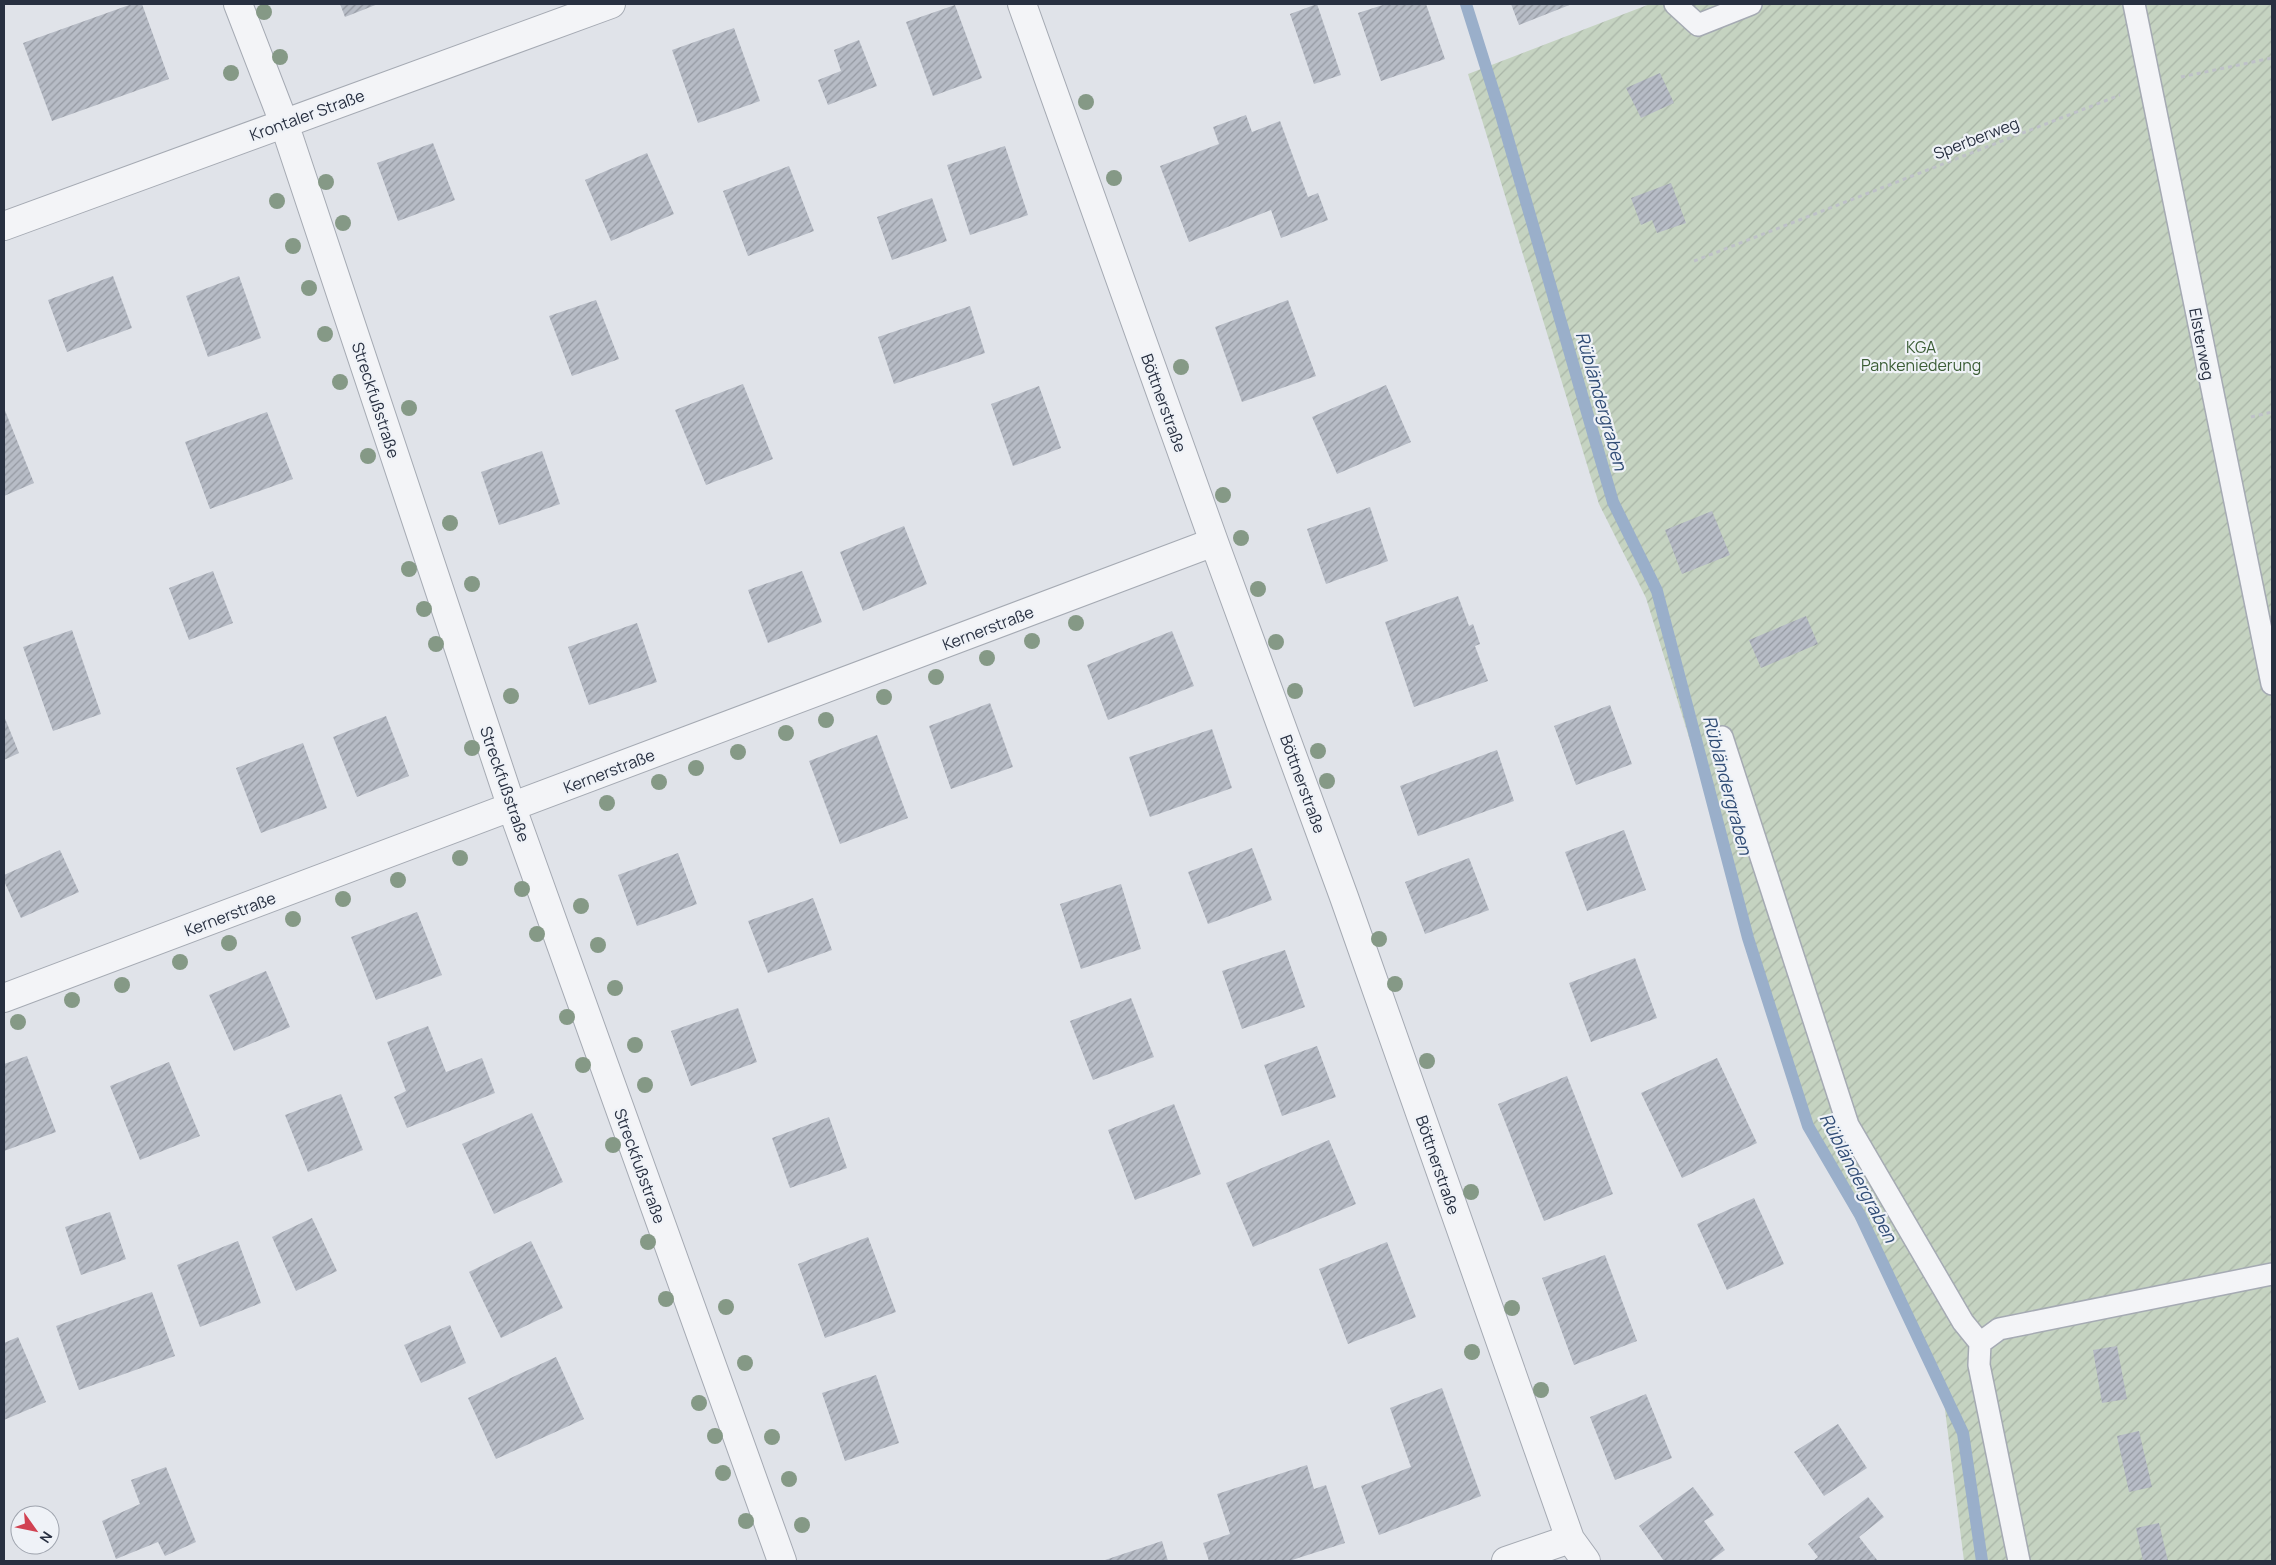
<svg xmlns="http://www.w3.org/2000/svg" width="2276" height="1565" viewBox="0 0 2276 1565" font-family="Manrope,sans-serif">
<style>
.garden{fill:url(#garden-furrows)}
.lines{fill:none;stroke-linecap:round;stroke-linejoin:round}
.stream{stroke:#9aafca;stroke-width:12}
.building{fill:url(#building-hatch)}
.lane-casing{stroke:#a5aab3;stroke-width:24}
.street-casing{stroke:#a5aab3;stroke-width:30}
.path{stroke:#bec1c8;stroke-width:3;stroke-dasharray:4 4;stroke-linecap:butt}
.lane{stroke:#f3f4f7;stroke-width:21}
.street{stroke:#f3f4f7;stroke-width:28}
.tree{fill:#859986}
.labels{text-anchor:middle;stroke-width:4.5;stroke-linejoin:round;paint-order:stroke}
.street-label{font-size:16px;fill:#283041;stroke:#eff2f7}
.park-label{font-size:16px;fill:#3b5d35;stroke:#eff2f7}
.water-label{font-size:18px;font-style:italic;fill:#314d76;stroke:#eff2f7}
</style>
<defs>
<pattern id="garden-furrows" width="10" height="10" patternUnits="userSpaceOnUse" patternTransform="scale(1.25)"><rect width="10" height="10" fill="#c5d3c1"/><path d="M-1 1l2-2M0 10L10 0M9 11l2-2" fill="none" stroke="#a9b5a7"/></pattern>
<pattern id="building-hatch" width="6" height="6" patternUnits="userSpaceOnUse" patternTransform="scale(1.25)"><rect width="6" height="6" fill="#b7bcc6"/><path d="M-1 1l2-2M0 6l6-6M5 7l2-2" fill="none" stroke="#9599a2"/></pattern>
</defs>
<rect width="100%" height="100%" fill="#e0e3e9"/>
<path class="garden" d="M1650 4H2272V1561H1964L1940 1370 1815 1146 1646 598 1599 504 1468 74Z"/>
<g class="lines">
<path class="stream" d="M1466 4 1501 115 1613 502 1657 591 1748 938 1808 1126 1860 1215 1963 1433 1982 1561"/>
</g>
<path class="building" d="M132 4H142L169 79 52 121 23 43Z
M340 4H378L345 17Z
M1317 4 1341 75 1314 84 1290 14Z
M1386 4H1426L1445 59 1381 81 1358 13Z
M1511 4H1572L1519 25Z
M955 5 982 78 933 96 906 22Z
M734 28 760 101 698 123 672 50Z
M859 40 877 86 828 105 818 80 841 71 834 50Z
M1660 73 1674 103 1641 118 1626 88Z
M1246 115 1252 132 1280 121 1308 197 1318 193 1328 220 1281 238 1271 210 1189 242 1160 166 1219 144 1213 127Z
M433 143 455 200 398 221 377 163Z
M1005 146 1028 215 970 235 947 165Z
M647 153 674 214 611 241 585 180Z
M789 166 814 231 748 256 723 191Z
M1671 183 1686 223 1657 233 1652 220 1641 225 1631 198Z
M932 198 947 241 892 260 877 217Z
M113 276 132 328 67 352 48 300Z
M239 276 261 338 208 357 186 296Z
M596 300 619 359 572 376 549 316Z
M1288 300 1316 376 1242 402 1215 327Z
M970 306 985 353 894 384 878 337Z
M743 384 773 459 706 485 675 410Z
M1386 385 1411 442 1337 474 1312 417Z
M1039 386 1061 448 1013 466 991 404Z
M4 408 34 483 4 496Z
M267 412 293 479 210 509 185 442Z
M542 451 560 504 499 525 481 472Z
M1370 507 1388 561 1326 584 1307 529Z
M1712 511 1730 555 1682 574 1665 530Z
M904 526 927 584 863 611 840 552Z
M213 571 233 623 189 640 169 588Z
M802 571 822 622 768 643 748 590Z
M1458 596 1469 626 1473 624 1480 644 1475 646 1488 681 1414 707 1385 622Z
M1806 616 1818 644 1761 668 1749 640Z
M637 623 657 682 589 705 568 647Z
M72 630 101 714 53 731 23 647Z
M1172 631 1194 686 1108 720 1087 665Z
M990 703 1013 767 951 789 929 726Z
M1610 705 1632 764 1576 785 1554 726Z
M4 716 19 753 4 760Z
M386 716 409 776 357 797 333 737Z
M1212 729 1232 788 1150 817 1129 757Z
M877 735 908 818 840 844 809 761Z
M303 743 327 808 261 833 236 768Z
M1497 750 1514 801 1418 836 1400 786Z
M1624 830 1646 890 1587 911 1565 852Z
M1252 848 1272 900 1208 924 1188 872Z
M60 850 79 892 21 918 4 881V875Z
M678 853 697 904 637 926 618 875Z
M1469 858 1489 910 1425 934 1405 882Z
M1121 884 1141 949 1081 969 1060 904Z
M813 898 832 950 768 973 748 921Z
M417 912 442 975 376 1000 351 937Z
M1285 950 1305 1007 1242 1029 1222 971Z
M1635 958 1657 1018 1591 1042 1569 983Z
M266 971 290 1027 234 1051 209 995Z
M1131 998 1154 1057 1093 1080 1070 1021Z
M738 1008 757 1062 691 1086 671 1031Z
M428 1026 446 1072 482 1058 495 1093 407 1128 394 1097 406 1091 387 1042Z
M1317 1046 1336 1097 1282 1116 1264 1065Z
M27 1056 56 1132 4 1151V1064Z
M1717 1058 1757 1143 1682 1178 1641 1093Z
M169 1062 200 1136 140 1160 110 1086Z
M1567 1076 1613 1194 1544 1221 1498 1104Z
M341 1094 363 1150 308 1172 285 1115Z
M1174 1104 1201 1174 1135 1200 1108 1130Z
M532 1113 563 1182 494 1214 462 1144Z
M829 1117 847 1168 790 1188 772 1138Z
M1329 1140 1356 1204 1253 1247 1226 1183Z
M1754 1198 1784 1264 1727 1290 1697 1224Z
M110 1212 126 1259 81 1275 65 1227Z
M312 1218 337 1271 296 1291 272 1237Z
M868 1237 896 1312 825 1338 798 1264Z
M238 1241 261 1303 200 1327 177 1265Z
M531 1241 563 1308 501 1338 469 1272Z
M1387 1242 1416 1317 1348 1344 1319 1269Z
M1605 1255 1637 1341 1574 1365 1542 1278Z
M152 1292 175 1356 79 1390 56 1326Z
M450 1325 466 1363 421 1383 404 1345Z
M18 1337 46 1402 4 1420V1343Z
M2117 1346 2127 1399 2102 1403 2093 1350Z
M556 1357 584 1419 496 1459 468 1398Z
M876 1375 899 1443 845 1461 822 1393Z
M1442 1388 1481 1496 1379 1535 1361 1486 1411 1467 1390 1408Z
M1646 1394 1672 1458 1615 1480 1590 1417Z
M1838 1424 1867 1468 1824 1496 1794 1452Z
M2139 1431 2152 1487 2129 1492 2117 1436Z
M1307 1465 1314 1489 1326 1485 1345 1543 1289 1561H1209L1203 1543 1230 1534 1217 1494Z
M166 1467 196 1542 165 1556 158 1542 116 1559 102 1521 140 1504 131 1480Z
M1693 1487 1714 1515 1704 1521 1725 1550 1710 1561H1664L1639 1526Z
M1868 1497 1884 1517 1859 1537 1878 1561H1813L1818 1557 1808 1544Z
M2159 1523 2168 1561H2143L2136 1528Z
M1162 1541 1168 1561H1102Z"/>
<g class="lines">
<defs>
<path id="lane" d="M1675 4 1698 25 1751 4
M2134 4 2272 684
M1722 737 1848 1125 1963 1322 1980 1343
M2019 1561 1979 1365 1980 1343 1999 1329 2272 1274"/>
<path id="street" d="M238 4 284 123 512 808 782 1561
M1022 4 1214 542 1344 897 1570 1539 1586 1561
M4 226 611 4
M4 998 1214 542
M1506 1561 1570 1539"/>
</defs>
<use href="#lane" class="lane-casing"/>
<use href="#street" class="street-casing"/>
<path class="path" d="M2181 77 2272 58
M1694 261 2120 95
M2251 417 2272 412"/>
<use href="#lane" class="lane"/>
<use href="#street" class="street"/>
</g>
<g class="tree">
<circle cx="264" cy="12" r="8"/>
<circle cx="280" cy="57" r="8"/>
<circle cx="231" cy="73" r="8"/>
<circle cx="1086" cy="102" r="8"/>
<circle cx="1114" cy="178" r="8"/>
<circle cx="326" cy="182" r="8"/>
<circle cx="277" cy="201" r="8"/>
<circle cx="343" cy="223" r="8"/>
<circle cx="293" cy="246" r="8"/>
<circle cx="309" cy="288" r="8"/>
<circle cx="325" cy="334" r="8"/>
<circle cx="1181" cy="367" r="8"/>
<circle cx="340" cy="382" r="8"/>
<circle cx="409" cy="408" r="8"/>
<circle cx="368" cy="456" r="8"/>
<circle cx="1223" cy="495" r="8"/>
<circle cx="450" cy="523" r="8"/>
<circle cx="1241" cy="538" r="8"/>
<circle cx="409" cy="569" r="8"/>
<circle cx="472" cy="584" r="8"/>
<circle cx="1258" cy="589" r="8"/>
<circle cx="424" cy="609" r="8"/>
<circle cx="1076" cy="623" r="8"/>
<circle cx="1032" cy="641" r="8"/>
<circle cx="1276" cy="642" r="8"/>
<circle cx="436" cy="644" r="8"/>
<circle cx="987" cy="658" r="8"/>
<circle cx="936" cy="677" r="8"/>
<circle cx="1295" cy="691" r="8"/>
<circle cx="511" cy="696" r="8"/>
<circle cx="884" cy="697" r="8"/>
<circle cx="826" cy="720" r="8"/>
<circle cx="786" cy="733" r="8"/>
<circle cx="472" cy="748" r="8"/>
<circle cx="1318" cy="751" r="8"/>
<circle cx="738" cy="752" r="8"/>
<circle cx="696" cy="768" r="8"/>
<circle cx="1327" cy="781" r="8"/>
<circle cx="659" cy="782" r="8"/>
<circle cx="607" cy="803" r="8"/>
<circle cx="460" cy="858" r="8"/>
<circle cx="398" cy="880" r="8"/>
<circle cx="522" cy="889" r="8"/>
<circle cx="343" cy="899" r="8"/>
<circle cx="581" cy="906" r="8"/>
<circle cx="293" cy="919" r="8"/>
<circle cx="537" cy="934" r="8"/>
<circle cx="1379" cy="939" r="8"/>
<circle cx="229" cy="943" r="8"/>
<circle cx="598" cy="945" r="8"/>
<circle cx="180" cy="962" r="8"/>
<circle cx="1395" cy="984" r="8"/>
<circle cx="122" cy="985" r="8"/>
<circle cx="615" cy="988" r="8"/>
<circle cx="72" cy="1000" r="8"/>
<circle cx="567" cy="1017" r="8"/>
<circle cx="18" cy="1022" r="8"/>
<circle cx="635" cy="1045" r="8"/>
<circle cx="1427" cy="1061" r="8"/>
<circle cx="583" cy="1065" r="8"/>
<circle cx="645" cy="1085" r="8"/>
<circle cx="613" cy="1145" r="8"/>
<circle cx="1471" cy="1192" r="8"/>
<circle cx="648" cy="1242" r="8"/>
<circle cx="666" cy="1299" r="8"/>
<circle cx="726" cy="1307" r="8"/>
<circle cx="1512" cy="1308" r="8"/>
<circle cx="1472" cy="1352" r="8"/>
<circle cx="745" cy="1363" r="8"/>
<circle cx="1541" cy="1390" r="8"/>
<circle cx="699" cy="1403" r="8"/>
<circle cx="715" cy="1436" r="8"/>
<circle cx="772" cy="1437" r="8"/>
<circle cx="723" cy="1473" r="8"/>
<circle cx="789" cy="1479" r="8"/>
<circle cx="746" cy="1521" r="8"/>
<circle cx="802" cy="1525" r="8"/>
</g>
<g class="labels">
<g class="street-label">
<text transform="translate(307 115) rotate(-20)" y="6">Krontaler Straße</text>
<text transform="translate(1976 138) rotate(-21)" y="6">Sperberweg</text>
<text transform="translate(2202 344) rotate(79)" y="6">Elsterweg</text>
<text transform="translate(376 400) rotate(72)" y="6">Streckfußstraße</text>
<text transform="translate(1164 403) rotate(70)" y="6">Böttnerstraße</text>
<text transform="translate(988 628) rotate(-21)" y="6">Kernerstraße</text>
<text transform="translate(609 771) rotate(-21)" y="6">Kernerstraße</text>
<text transform="translate(505 784) rotate(71)" y="6">Streckfußstraße</text>
<text transform="translate(1303 784) rotate(70)" y="6">Böttnerstraße</text>
<text transform="translate(230 914) rotate(-21)" y="6">Kernerstraße</text>
<text transform="translate(1438 1165) rotate(71)" y="6">Böttnerstraße</text>
<text transform="translate(640 1166) rotate(70)" y="6">Streckfußstraße</text>
</g>
<g class="park-label">
<text x="1921" y="353">KGA<tspan x="1921" dy="18">Pankeniederung</tspan></text>
</g>
<g class="water-label">
<text transform="translate(1601 401) rotate(74)" y="6">Rübländergraben</text>
<text transform="translate(1727 785) rotate(75)" y="6">Rübländergraben</text>
<text transform="translate(1858 1178) rotate(62)" y="6">Rübländergraben</text>
</g>
</g>
<rect width="2276" height="1565" fill="none" stroke="#283041" stroke-width="10"/>
<g transform="translate(35 1530) rotate(123)"><circle r="24" fill="#eff2f7" stroke="#9fa4ae"/>
<path d="M0-4L9 19L0 12L-9 19Z" fill="#d14252"/>
<text y="-8" font-size="14" font-weight="bold" text-anchor="middle" fill="#283041">N</text>
</g>
</svg>
